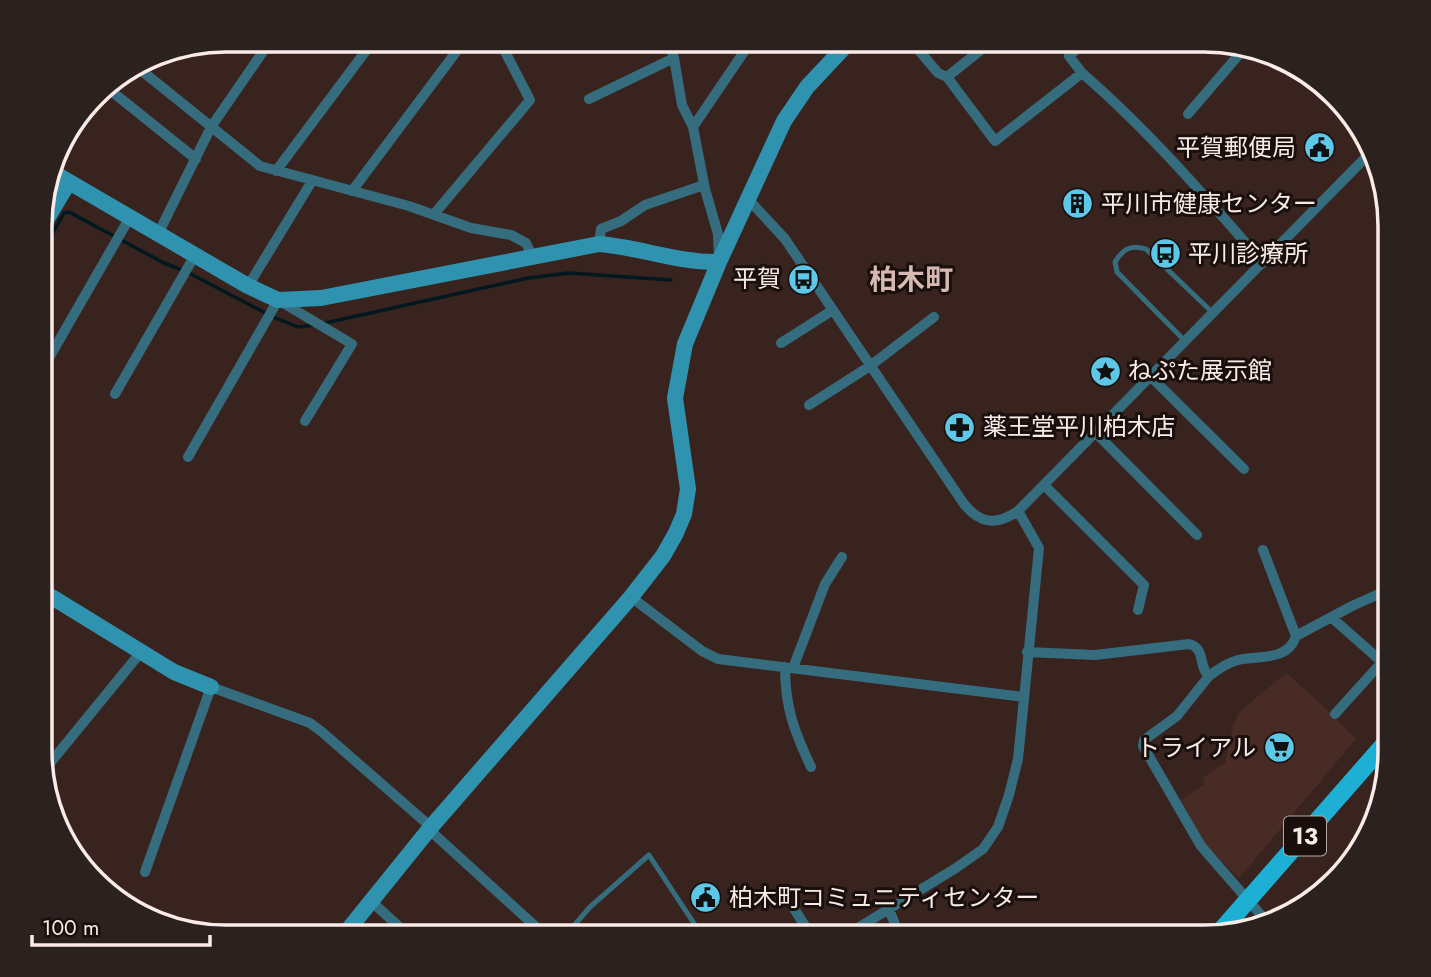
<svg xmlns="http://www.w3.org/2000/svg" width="1431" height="977" viewBox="0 0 1431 977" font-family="Jost,'Noto Sans JP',sans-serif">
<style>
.built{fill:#482b25}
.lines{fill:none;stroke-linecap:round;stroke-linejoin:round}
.stream{stroke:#01181f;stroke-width:3.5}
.lane{stroke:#356d7e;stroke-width:5}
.street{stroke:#356d7e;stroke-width:10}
.secondary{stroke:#2f93af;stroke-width:16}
.primary{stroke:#1eb0d4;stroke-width:18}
.labels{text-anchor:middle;stroke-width:6;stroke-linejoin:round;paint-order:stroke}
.shield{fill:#190f0d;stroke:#b6a9a6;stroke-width:2}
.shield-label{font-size:23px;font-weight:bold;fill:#faebe8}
.poi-label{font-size:24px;fill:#faebe8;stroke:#190f0d;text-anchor:start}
.quarter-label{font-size:28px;font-weight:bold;fill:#d6b9b3;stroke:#190f0d}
.rim{fill:none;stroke:#faebe8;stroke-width:3.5}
</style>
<rect width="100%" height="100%" fill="#39231f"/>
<path class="built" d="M1286 673 1318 701 1356 739 1239 878 1205 845 1181 800 1205 784 1202 778 1225 763 1233 726 1239 712Z"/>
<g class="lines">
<path class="stream" d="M42 252 64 213 69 212 164 263 187 272 273 317 298 327 314 325
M325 323 528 278 569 273 671 280"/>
<path class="lane" d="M1186 342 1117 272 1115 262C1123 249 1131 244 1146 249L1212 312
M564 937 590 907 649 855 703 937"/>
<path class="street" d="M668 40 674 58 682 105 693 127 705 189 718 234 719 259
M911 41 938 73 947 77 995 141 1082 73C1148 130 1206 197 1263 263
M504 49 527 40
M137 67 260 166 409 206 471 228 511 235 526 243 532 256
M1082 73 1069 56 1085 41
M947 77 992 41
M105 86 196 159
M589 99 674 58
M1188 114 1242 51
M693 127 752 40
M276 171 374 40
M352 191 465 40
M749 200 785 239 964 504C981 525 997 525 1018 511L1371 152
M435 213 530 100 499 40
M158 234 211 127 271 40
M599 244 601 229 621 221 645 205 704 185
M248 286 312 181
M781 343 833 310
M42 370 130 217
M1152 378 1244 469
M115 394 195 255
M809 405 870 366 934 317
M1096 433 1197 535
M188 457 278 300 352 344 305 421
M1044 485 1144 585 1138 610
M1263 550 1296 636 1352 606 1390 589
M631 597 702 651 718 659 1024 697
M1331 617 1382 662 1335 714
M1027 652 1095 655 1189 644C1206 648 1198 667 1209 676 1218 669 1227 663 1238 660 1258 655 1288 662 1296 636
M785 667C785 707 794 731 811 767
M793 668 825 584 842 557
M1209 676 1177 716 1144 740 1143 746 1201 846 1267 922
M42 773 141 652
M145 872 211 687 310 723 322 732 431 827 435 835 546 936
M371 901 409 936
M793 907 812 937
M889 909 900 937
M843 937 956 868 983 849 998 827 1009 795 1018 759 1039 548 1018 511"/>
<path class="secondary" d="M1307 75 1353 119
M52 172 248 286 278 300 321 298 599 244C639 247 678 263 719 262
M42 227 69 182
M42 591 174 672 211 687
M343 936 431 827 631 597 663 556 676 533 684 514 688 489 675 398 685 344 719 262 784 121 807 87 851 40"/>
<path class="primary" d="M1219 933 1390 738"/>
</g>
<defs>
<symbol id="civic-disc" viewBox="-11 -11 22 22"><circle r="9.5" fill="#5cc7e7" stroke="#190f0d"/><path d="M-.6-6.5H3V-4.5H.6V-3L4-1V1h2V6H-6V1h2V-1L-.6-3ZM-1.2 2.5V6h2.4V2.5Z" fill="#111"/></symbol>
<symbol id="building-disc" viewBox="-11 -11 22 22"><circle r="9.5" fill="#5cc7e7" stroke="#190f0d"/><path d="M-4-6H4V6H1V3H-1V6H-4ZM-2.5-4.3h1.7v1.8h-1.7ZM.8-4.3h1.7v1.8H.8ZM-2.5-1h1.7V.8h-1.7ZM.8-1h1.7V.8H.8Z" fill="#111"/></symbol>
<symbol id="bus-disc" viewBox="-11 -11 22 22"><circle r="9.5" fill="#5cc7e7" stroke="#190f0d"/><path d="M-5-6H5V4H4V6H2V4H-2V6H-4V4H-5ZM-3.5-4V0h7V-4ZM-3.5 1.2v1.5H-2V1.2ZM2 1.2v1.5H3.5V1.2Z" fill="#111"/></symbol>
<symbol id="sight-disc" viewBox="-11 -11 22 22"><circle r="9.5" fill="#5cc7e7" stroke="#190f0d"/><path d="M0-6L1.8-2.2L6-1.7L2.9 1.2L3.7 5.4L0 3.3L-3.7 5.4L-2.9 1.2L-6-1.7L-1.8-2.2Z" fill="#111"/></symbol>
<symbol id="pharmacy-disc" viewBox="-11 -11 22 22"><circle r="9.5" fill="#5cc7e7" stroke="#190f0d"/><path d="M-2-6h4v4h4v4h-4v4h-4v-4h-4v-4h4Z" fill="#111"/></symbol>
<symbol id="supermarket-disc" viewBox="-11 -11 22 22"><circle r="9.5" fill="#5cc7e7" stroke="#190f0d"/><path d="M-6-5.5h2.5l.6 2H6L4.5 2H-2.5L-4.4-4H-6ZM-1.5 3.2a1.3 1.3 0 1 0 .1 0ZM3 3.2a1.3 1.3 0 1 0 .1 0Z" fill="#111"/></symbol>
</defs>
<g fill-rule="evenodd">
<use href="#civic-disc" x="1302" y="130" width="35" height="35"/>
<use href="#building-disc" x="1060" y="186" width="35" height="35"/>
<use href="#bus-disc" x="1148" y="236" width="35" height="35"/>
<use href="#bus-disc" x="786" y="262" width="35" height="35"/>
<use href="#sight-disc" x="1088" y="354" width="35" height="35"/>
<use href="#pharmacy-disc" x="942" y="410" width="35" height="35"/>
<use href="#supermarket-disc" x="1262" y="730" width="35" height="35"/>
<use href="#civic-disc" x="688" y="880" width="35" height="35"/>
</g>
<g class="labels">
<rect class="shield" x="1284" y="816.5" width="42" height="39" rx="5"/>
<g class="shield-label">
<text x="1305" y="844">13</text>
</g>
<g class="poi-label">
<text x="1296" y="156" text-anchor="end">平賀郵便局</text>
<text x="1101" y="212">平川市健康センター</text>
<text x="1188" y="262">平川診療所</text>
<text x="781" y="287" text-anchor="end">平賀</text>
<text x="1128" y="379">ねぷた展示館</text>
<text x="983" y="435">薬王堂平川柏木店</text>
<text x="1256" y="756" text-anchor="end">トライアル</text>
<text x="729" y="906">柏木町コミュニティセンター</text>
</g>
<g class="quarter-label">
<text x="911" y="289">柏木町</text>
</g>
</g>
<path d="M0 0H1431V977H0ZM226 52H1204A174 174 0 0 1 1378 226V751A174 174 0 0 1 1204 925H226A174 174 0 0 1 52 751V226A174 174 0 0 1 226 52Z" fill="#2b211f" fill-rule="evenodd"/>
<path class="rim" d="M226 52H1204A174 174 0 0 1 1378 226V751A174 174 0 0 1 1204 925H226A174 174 0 0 1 52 751V226A174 174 0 0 1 226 52Z"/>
<path d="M32 935v10h178v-10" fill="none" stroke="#faebe8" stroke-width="3.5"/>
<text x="42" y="935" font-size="21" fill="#faebe8" stroke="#190f0d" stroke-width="5" paint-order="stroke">100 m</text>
</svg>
